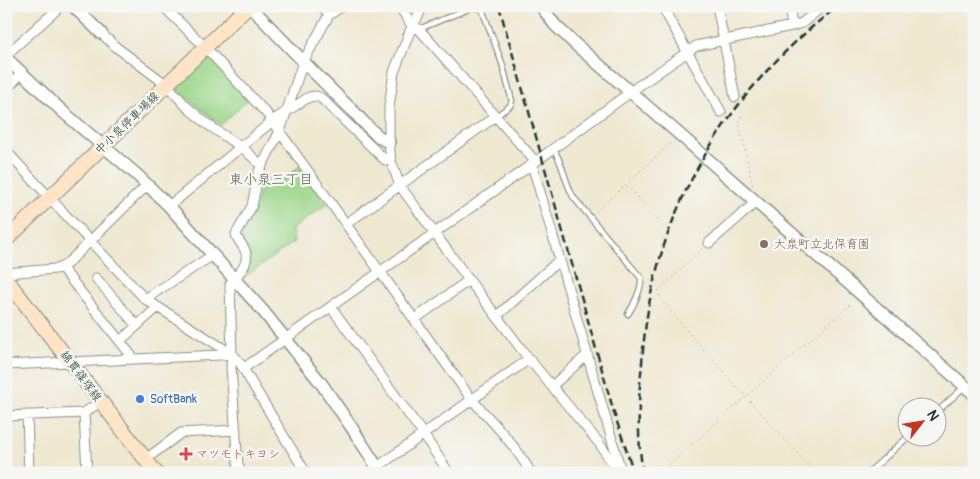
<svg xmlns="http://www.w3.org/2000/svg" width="980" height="479" viewBox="0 0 980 479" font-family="Pangolin,'Klee One',sans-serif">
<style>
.green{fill:#9dd88c;stroke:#5e8a60}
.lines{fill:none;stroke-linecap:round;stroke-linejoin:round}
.service-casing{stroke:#879282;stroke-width:7}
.minor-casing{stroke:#879282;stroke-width:11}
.tertiary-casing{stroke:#879282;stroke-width:14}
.secondary-casing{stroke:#879282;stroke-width:16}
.path{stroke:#879282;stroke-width:1;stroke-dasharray:1 4;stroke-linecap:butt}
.service{stroke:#fff;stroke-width:4.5}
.minor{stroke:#fff;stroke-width:9}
.tertiary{stroke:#fff;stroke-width:11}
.secondary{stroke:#ffe4c6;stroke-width:14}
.rail{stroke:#1f3d34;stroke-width:2.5;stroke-dasharray:8 4;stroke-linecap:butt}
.education-dot{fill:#8d6e63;stroke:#f6f6f2;stroke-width:2}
.shop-dot{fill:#3f7fe0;stroke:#f6f6f2;stroke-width:2}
.health-dot{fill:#e0444e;stroke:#f6f6f2;stroke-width:2}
.labels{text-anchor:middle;stroke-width:5;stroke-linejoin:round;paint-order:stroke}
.street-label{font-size:12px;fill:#1f3d34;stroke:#f6f6f2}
.education-label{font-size:12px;fill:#785e54;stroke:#f6f6f2;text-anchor:start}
.shop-label{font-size:12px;fill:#366cbe;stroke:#f6f6f2;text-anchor:start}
.health-label{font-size:12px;fill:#be3a42;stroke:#f6f6f2;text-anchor:start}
.neighbourhood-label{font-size:14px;fill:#5f634e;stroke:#f6f6f2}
</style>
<rect width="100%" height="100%" fill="#f6f6f2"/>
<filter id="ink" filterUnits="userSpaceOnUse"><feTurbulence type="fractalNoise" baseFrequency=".02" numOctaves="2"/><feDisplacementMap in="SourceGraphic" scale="10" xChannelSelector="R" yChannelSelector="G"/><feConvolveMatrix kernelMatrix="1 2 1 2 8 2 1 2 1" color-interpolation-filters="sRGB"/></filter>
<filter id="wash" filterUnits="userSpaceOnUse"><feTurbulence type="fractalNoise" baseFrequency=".0096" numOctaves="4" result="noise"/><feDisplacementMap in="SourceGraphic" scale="20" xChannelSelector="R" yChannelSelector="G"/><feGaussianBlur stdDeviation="1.12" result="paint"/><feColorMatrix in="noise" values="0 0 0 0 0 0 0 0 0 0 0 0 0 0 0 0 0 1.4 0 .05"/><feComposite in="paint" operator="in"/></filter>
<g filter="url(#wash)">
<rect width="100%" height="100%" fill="#efe8d1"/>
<path class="green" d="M206 57 211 58 248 99 221 125 175 88Z
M300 166 327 204 292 229 294 242 243 278H242C254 259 252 253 239 236L257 199 263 175 275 186Z"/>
</g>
<g filter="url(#ink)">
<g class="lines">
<defs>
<path id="service" d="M419 29 473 7 482 9 502 63 512 101 510 106 496 116
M553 148C564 165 564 181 574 198L641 278C642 288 634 305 628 314
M938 411 964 387
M868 473 909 436"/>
<path id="minor" d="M163 6 206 48 267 114 472 400C494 423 515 445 531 473
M322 6 329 15
M399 6 412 26 419 29 535 161
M422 6 418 17 412 26 394 72 389 107V142L391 161 400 186 469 280 529 359 599 443 619 473
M662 6 721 112
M717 6 735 97
M789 6 792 26
M101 33 116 47 167 85 187 107 207 124 245 150 262 166
M6 55 61 6
M6 89 22 73
M6 151 90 241 145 299 232 354 238 360 306 473
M531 165 534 171 621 471
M169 206 275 119 309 97 316 96 321 98 385 160 391 161
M346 224 496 116
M709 243 756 202
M61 267 134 359
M6 273 55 269 63 267 71 260 147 185
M96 278 137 326
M145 299 213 255
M331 307 423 434 449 473
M497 316 556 263 560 261
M415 319 469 280
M120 341 158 307
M6 365 220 355 232 354
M244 368 531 165 640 85 696 46 792 26 802 23 823 6
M552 386 587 355
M84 413 87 473
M27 415 29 473
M6 416 84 413 101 401
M146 459 181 433 236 430
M242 473 238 466 231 367 232 354 230 284C238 274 252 263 244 248 241 243 237 240 236 234L252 206 259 171 280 131 303 62 329 15 342 6
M369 473 529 359"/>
<path id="tertiary" d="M73 6 101 33
M250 6C284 42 318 77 354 112 362 120 377 139 389 142
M541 6 555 25 575 44 679 134 974 394
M6 58 62 111 136 174 169 206 263 311 321 383 350 425 381 473"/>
<path id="secondary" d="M6 240 248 6
M6 279 156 473"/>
</defs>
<use href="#service" class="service-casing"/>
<use href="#minor" class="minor-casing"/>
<use href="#tertiary" class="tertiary-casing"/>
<use href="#secondary" class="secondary-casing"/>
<path class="path" d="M741 116 739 123 753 186
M627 186 658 220
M596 212 672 142
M702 249 658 291 660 299 702 348 815 473
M662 471 853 302"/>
<use href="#service" class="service"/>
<use href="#minor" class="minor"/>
<use href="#tertiary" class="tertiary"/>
<use href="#secondary" class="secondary"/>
<path class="rail" d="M499 6 615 416 634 473
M643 473C637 437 638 399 642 363 644 333 648 303 656 273 676 194 719 121 776 61 795 42 816 22 839 6"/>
</g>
</g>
<circle class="education-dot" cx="764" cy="244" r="5"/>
<circle class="shop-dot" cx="140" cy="399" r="5"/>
<path class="health-dot" d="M183.5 446.5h5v5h5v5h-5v5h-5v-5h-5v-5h5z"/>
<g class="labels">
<g class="street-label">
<text transform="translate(127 123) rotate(-44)" y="4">中小泉停車場線</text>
<text transform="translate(81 376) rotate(53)" y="4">綿貫篠塚線</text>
</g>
<g class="education-label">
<text x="774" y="248">大泉町立北保育園</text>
</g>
<g class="shop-label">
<text x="150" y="403">SoftBank</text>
</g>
<g class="health-label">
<text x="196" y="458">マツモトキヨシ</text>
</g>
<g class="neighbourhood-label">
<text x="271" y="184">東小泉三丁目</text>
</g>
</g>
<rect width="980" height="479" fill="none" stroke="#f6f6f2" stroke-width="25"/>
<g transform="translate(922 422) rotate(59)"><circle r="24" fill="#f6f6f2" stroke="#a0aca6"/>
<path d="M0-4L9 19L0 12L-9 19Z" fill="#c8321e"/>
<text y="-8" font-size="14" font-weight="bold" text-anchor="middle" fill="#1f3d34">N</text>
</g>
</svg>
